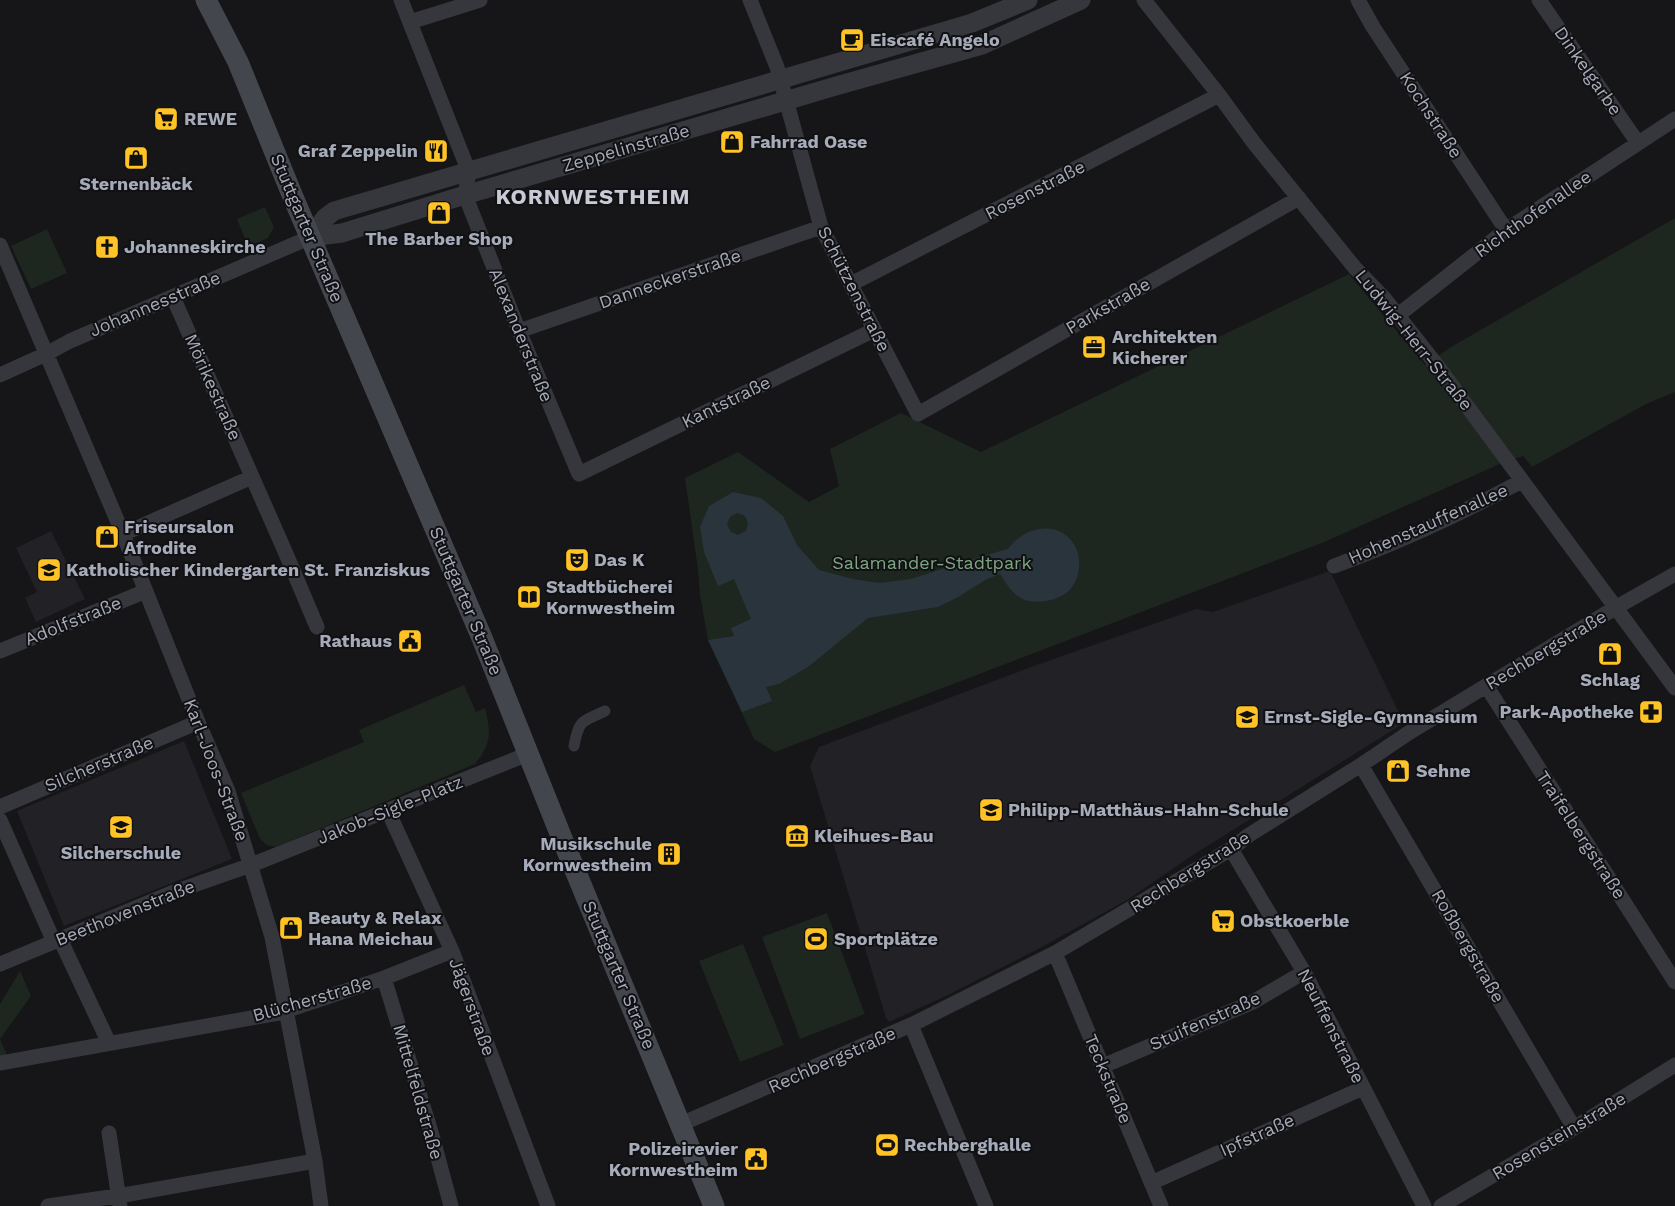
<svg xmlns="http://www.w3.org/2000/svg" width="1675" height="1206" viewBox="0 0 1675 1206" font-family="'Work Sans',sans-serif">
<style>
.built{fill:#222125}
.green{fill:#1d261f}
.water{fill:#2a343d;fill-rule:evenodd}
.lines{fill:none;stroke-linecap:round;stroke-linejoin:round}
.pedestrian{stroke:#36373d;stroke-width:11}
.minor{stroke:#36373d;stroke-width:15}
.tertiary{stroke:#36373d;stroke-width:19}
.secondary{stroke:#44464d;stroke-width:21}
.labels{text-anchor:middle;stroke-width:4;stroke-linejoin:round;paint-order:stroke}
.poi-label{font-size:18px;font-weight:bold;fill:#a6abb9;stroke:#111013;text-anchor:start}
.street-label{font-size:18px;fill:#a6abb9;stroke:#111013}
.park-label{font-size:18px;fill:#7ca681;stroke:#111013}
.district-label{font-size:22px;font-weight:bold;letter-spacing:1px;fill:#c8cad5;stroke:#111013}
</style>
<rect width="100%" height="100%" fill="#161518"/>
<path class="built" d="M51 531 85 599 36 622 25 598 37 592 16 548Z
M1330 571 1404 723 1193 855 1127 900 1040 948 950 994 889 1022 886 1018 810 766 819 747 1031 667 1196 609 1213 612Z
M184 741 232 859 64 926 17 811Z"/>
<path class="green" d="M265 207 274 227 268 238 248 247 237 219Z
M1675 218V392L1646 404 1532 467 1523 456 1500 464 1322 543 775 752 754 739 708 640 700 595 698 570 685 478 738 452 809 502 839 486 830 449 901 413 981 452 1349 274 1425 365 1451 347Z
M47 229 67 273 31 289 11 246Z
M464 685 476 712 485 708C491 733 492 743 475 764L276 847 267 845 260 839 241 793 364 742 359 730Z
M827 913 865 1014 800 1039 762 937Z
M743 944 784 1045 740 1062 699 961Z
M20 971 31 996 0 1039 7 1055 0 1057V1004Z"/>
<path class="water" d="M733 492 761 498 783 516 797 545 819 570 853 579 879 583 911 579 979 557 1008 549C1025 525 1063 518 1077 550 1079 555 1079 561 1079 566 1078 586 1066 598 1046 601 1020 605 1013 594 1000 574L987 579 958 597 938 607 868 618 808 667 779 684 766 687 772 701 742 712 708 640 734 636 731 628 751 619 734 579 718 586 704 552 700 527 709 506ZM737 513 745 516 748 523 746 531 738 535 731 532 727 525 730 517Z"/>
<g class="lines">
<path class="pedestrian" d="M574 746C579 719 582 722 605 711"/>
<path class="minor" d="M401 0 469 172 465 195 519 331 579 474 874 330
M750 0 777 67 821 227 918 414 1299 198
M1144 0 1219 95 1254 143 1355 268 1384 298 1439 368 1675 688
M1358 0 1373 27 1506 230
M1539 0 1638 143
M410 22 480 0
M0 245 123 534 198 722 228 791 272 937 315 1161 321 1206
M851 284 1219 95
M173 297 287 556 317 627
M1397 316 1506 230 1675 119
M519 331 821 227
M0 375 46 354 70 341 311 237
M123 534 252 477
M1334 566C1398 543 1462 513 1522 481
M0 651 146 591
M1487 687 1675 982
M1361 765 1574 1128
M0 807 198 722
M388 811 452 951 548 1206
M0 820 54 942
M1231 849 1304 972 1424 1206
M60 939 109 1043
M1055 953 1161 1206
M0 964 174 892 251 865 528 754
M384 978 431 1132 451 1206
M911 1025 986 1206
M0 1063 279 1013 384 978 452 951
M1103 1066 1253 1002 1304 972
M681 1124 911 1025 1055 953 1231 849 1249 835 1361 765 1410 732 1615 608 1675 574
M109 1133 120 1206
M1151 1183 1363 1088
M48 1206 124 1195 315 1161
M1441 1206 1574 1128 1675 1065"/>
<path class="tertiary" d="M311 237 342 233 465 195 836 86 982 45 1081 0
M311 237 325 218 334 211 972 23 1028 0"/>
<path class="secondary" d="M206 0 238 62 293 197 482 638 563 841 714 1206"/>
</g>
<defs>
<symbol id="cafe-square" viewBox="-11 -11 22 22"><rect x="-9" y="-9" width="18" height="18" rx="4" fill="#ffc326" stroke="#111013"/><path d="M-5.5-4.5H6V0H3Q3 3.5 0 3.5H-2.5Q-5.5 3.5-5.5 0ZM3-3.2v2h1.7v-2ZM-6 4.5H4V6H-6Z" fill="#111"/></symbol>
<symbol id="supermarket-square" viewBox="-11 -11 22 22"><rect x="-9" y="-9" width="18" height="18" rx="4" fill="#ffc326" stroke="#111013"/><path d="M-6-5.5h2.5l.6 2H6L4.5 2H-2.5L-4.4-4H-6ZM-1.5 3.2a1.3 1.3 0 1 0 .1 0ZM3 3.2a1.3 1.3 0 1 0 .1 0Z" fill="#111"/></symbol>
<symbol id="shop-square" viewBox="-11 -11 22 22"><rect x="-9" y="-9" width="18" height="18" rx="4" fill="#ffc326" stroke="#111013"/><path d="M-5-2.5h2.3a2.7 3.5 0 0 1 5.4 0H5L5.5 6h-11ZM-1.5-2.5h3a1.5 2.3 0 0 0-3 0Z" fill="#111"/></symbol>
<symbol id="restaurant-square" viewBox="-11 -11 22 22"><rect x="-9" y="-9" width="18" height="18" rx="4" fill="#ffc326" stroke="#111013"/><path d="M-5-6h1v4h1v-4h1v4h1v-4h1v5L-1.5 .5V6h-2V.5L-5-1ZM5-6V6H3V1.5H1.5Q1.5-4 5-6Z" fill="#111"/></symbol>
<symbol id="church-square" viewBox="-11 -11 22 22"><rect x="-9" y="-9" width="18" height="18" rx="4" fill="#ffc326" stroke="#111013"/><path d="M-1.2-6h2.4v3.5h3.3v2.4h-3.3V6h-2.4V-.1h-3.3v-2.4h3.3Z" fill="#111"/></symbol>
<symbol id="office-square" viewBox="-11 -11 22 22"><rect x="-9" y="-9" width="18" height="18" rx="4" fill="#ffc326" stroke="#111013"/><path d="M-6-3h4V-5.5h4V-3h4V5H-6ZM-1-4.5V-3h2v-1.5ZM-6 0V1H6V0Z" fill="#111"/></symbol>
<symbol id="theatre-square" viewBox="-11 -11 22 22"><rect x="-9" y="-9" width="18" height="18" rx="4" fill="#ffc326" stroke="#111013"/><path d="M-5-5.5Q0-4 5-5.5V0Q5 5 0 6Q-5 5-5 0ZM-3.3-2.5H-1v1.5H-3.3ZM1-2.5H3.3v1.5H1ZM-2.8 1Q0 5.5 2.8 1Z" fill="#111"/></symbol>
<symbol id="school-square" viewBox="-11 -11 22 22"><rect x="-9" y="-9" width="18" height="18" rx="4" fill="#ffc326" stroke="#111013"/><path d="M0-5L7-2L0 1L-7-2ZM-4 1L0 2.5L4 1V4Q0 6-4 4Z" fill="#111"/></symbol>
<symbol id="library-square" viewBox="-11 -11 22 22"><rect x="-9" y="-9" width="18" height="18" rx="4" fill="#ffc326" stroke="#111013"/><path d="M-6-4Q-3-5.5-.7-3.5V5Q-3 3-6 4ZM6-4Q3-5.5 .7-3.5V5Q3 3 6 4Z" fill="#111"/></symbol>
<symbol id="civic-square" viewBox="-11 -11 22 22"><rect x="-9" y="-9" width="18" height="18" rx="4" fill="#ffc326" stroke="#111013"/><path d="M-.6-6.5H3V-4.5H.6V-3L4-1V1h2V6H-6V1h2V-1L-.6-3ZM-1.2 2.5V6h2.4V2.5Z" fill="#111"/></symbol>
<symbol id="pharmacy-square" viewBox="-11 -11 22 22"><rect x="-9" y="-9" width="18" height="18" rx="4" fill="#ffc326" stroke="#111013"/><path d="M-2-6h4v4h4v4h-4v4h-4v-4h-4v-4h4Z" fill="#111"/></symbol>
<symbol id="museum-square" viewBox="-11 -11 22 22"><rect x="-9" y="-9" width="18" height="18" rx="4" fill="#ffc326" stroke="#111013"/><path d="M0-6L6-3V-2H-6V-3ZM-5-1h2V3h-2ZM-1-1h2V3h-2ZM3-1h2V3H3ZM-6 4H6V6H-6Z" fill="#111"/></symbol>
<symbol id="building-square" viewBox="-11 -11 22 22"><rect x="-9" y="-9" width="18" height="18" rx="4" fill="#ffc326" stroke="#111013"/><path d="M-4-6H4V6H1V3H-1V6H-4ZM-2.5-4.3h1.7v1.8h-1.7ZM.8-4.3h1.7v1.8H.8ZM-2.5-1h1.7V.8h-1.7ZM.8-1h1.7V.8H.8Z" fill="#111"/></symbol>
<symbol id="stadium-square" viewBox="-11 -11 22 22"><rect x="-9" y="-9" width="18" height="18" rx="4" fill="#ffc326" stroke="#111013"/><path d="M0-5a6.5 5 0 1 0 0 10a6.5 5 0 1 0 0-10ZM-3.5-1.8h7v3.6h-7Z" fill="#111"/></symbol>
</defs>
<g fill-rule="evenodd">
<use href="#cafe-square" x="838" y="26" width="28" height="28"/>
<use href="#supermarket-square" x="152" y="105" width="28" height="28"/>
<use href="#shop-square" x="718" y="128" width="28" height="28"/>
<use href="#restaurant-square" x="422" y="137" width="28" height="28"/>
<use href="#shop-square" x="122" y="144" width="28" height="28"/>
<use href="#shop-square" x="425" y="199" width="28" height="28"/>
<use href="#church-square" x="93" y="233" width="28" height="28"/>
<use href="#office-square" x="1080" y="333" width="28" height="28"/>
<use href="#shop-square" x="93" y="523" width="28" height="28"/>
<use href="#theatre-square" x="563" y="546" width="28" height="28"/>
<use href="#school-square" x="35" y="556" width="28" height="28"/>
<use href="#library-square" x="515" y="583" width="28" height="28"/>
<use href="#civic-square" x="396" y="627" width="28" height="28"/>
<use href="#shop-square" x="1596" y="640" width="28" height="28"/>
<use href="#pharmacy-square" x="1637" y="698" width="28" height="28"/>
<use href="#school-square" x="1233" y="703" width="28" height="28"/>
<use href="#shop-square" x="1384" y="757" width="28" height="28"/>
<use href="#school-square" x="977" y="796" width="28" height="28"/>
<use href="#school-square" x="107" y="813" width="28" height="28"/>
<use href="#museum-square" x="783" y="822" width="28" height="28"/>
<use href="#building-square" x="655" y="840" width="28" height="28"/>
<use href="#supermarket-square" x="1209" y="907" width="28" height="28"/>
<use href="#shop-square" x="277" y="914" width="28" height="28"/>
<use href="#stadium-square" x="802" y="925" width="28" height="28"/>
<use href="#stadium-square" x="873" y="1131" width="28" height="28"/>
<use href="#civic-square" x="742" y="1145" width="28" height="28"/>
</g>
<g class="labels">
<g class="poi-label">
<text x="870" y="46">Eiscafé Angelo</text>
<text x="184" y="125">REWE</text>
<text x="750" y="148">Fahrrad Oase</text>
<text x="418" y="157" text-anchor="end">Graf Zeppelin</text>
<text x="136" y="190" text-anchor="middle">Sternenbäck</text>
<text x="439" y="245" text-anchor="middle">The Barber Shop</text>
<text x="124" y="253">Johanneskirche</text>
<text x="1112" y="343">Architekten<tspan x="1112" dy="21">Kicherer</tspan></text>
<text x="124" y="533">Friseursalon<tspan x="124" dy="21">Afrodite</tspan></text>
<text x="594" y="566">Das K</text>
<text x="66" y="576">Katholischer Kindergarten St. Franziskus</text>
<text x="546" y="593">Stadtbücherei<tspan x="546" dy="21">Kornwestheim</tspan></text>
<text x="392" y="647" text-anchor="end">Rathaus</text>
<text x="1610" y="686" text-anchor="middle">Schlag</text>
<text x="1634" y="718" text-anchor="end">Park-Apotheke</text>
<text x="1264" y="723">Ernst-Sigle-Gymnasium</text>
<text x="1416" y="777">Sehne</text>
<text x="1008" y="816">Philipp-Matthäus-Hahn-Schule</text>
<text x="814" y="842">Kleihues-Bau</text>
<text x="652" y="850" text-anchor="end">Musikschule<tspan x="652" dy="21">Kornwestheim</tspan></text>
<text x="121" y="859" text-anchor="middle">Silcherschule</text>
<text x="308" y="924">Beauty &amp; Relax<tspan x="308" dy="21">Hana Meichau</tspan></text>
<text x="1240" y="927">Obstkoerble</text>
<text x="834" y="945">Sportplätze</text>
<text x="904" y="1151">Rechberghalle</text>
<text x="738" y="1155" text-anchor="end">Polizeirevier<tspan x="738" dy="21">Kornwestheim</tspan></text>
</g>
<g class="street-label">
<text transform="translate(1588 71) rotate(55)" y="6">Dinkelgarbe</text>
<text transform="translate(1431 115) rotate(57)" y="6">Kochstraße</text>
<text transform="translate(626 148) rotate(-16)" y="6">Zeppelinstraße</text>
<text transform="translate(1035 190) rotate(-27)" y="6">Rosenstraße</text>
<text transform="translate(1533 214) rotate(-35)" y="6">Richthofenallee</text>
<text transform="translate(307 228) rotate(67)" y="6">Stuttgarter Straße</text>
<text transform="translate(670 279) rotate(-19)" y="6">Danneckerstraße</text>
<text transform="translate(854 289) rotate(63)" y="6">Schützenstraße</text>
<text transform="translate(155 304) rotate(-23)" y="6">Johannesstraße</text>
<text transform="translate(1108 306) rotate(-30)" y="6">Parkstraße</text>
<text transform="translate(521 335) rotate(68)" y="6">Alexanderstraße</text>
<text transform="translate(1414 340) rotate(51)" y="6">Ludwig-Herr-Straße</text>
<text transform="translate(213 387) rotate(66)" y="6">Mörikestraße</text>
<text transform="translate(726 402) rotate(-26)" y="6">Kantstraße</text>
<text transform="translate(1428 524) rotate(-24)" y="6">Hohenstauffenallee</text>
<text transform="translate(466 601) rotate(67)" y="6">Stuttgarter Straße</text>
<text transform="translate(73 621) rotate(-22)" y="6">Adolfstraße</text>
<text transform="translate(1546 650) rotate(-31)" y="6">Rechbergstraße</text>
<text transform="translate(99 764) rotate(-23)" y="6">Silcherstraße</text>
<text transform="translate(216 770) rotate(69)" y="6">Karl-Joos-Straße</text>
<text transform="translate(390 810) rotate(-22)" y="6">Jakob-Sigle-Platz</text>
<text transform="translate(1581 835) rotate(57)" y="6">Traifelbergstraße</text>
<text transform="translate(1190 872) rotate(-32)" y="6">Rechbergstraße</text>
<text transform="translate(125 913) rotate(-22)" y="6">Beethovenstraße</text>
<text transform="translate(1468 946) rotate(60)" y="6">Roßbergstraße</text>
<text transform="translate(619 975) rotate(67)" y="6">Stuttgarter Straße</text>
<text transform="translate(312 999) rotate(-16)" y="6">Blücherstraße</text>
<text transform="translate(472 1007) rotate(70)" y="6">Jägerstraße</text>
<text transform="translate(1205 1021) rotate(-24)" y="6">Stuifenstraße</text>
<text transform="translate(1331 1026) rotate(63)" y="6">Neuffenstraße</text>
<text transform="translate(832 1060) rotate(-24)" y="6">Rechbergstraße</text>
<text transform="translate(1108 1079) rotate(67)" y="6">Teckstraße</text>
<text transform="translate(418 1092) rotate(74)" y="6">Mittelfeldstraße</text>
<text transform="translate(1257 1135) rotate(-24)" y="6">Ipfstraße</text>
<text transform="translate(1559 1136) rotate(-31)" y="6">Rosensteinstraße</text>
</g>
<g class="park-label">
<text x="932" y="569">Salamander-Stadtpark</text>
</g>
<g class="district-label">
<text x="593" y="204">KORNWESTHEIM</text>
</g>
</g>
</svg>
